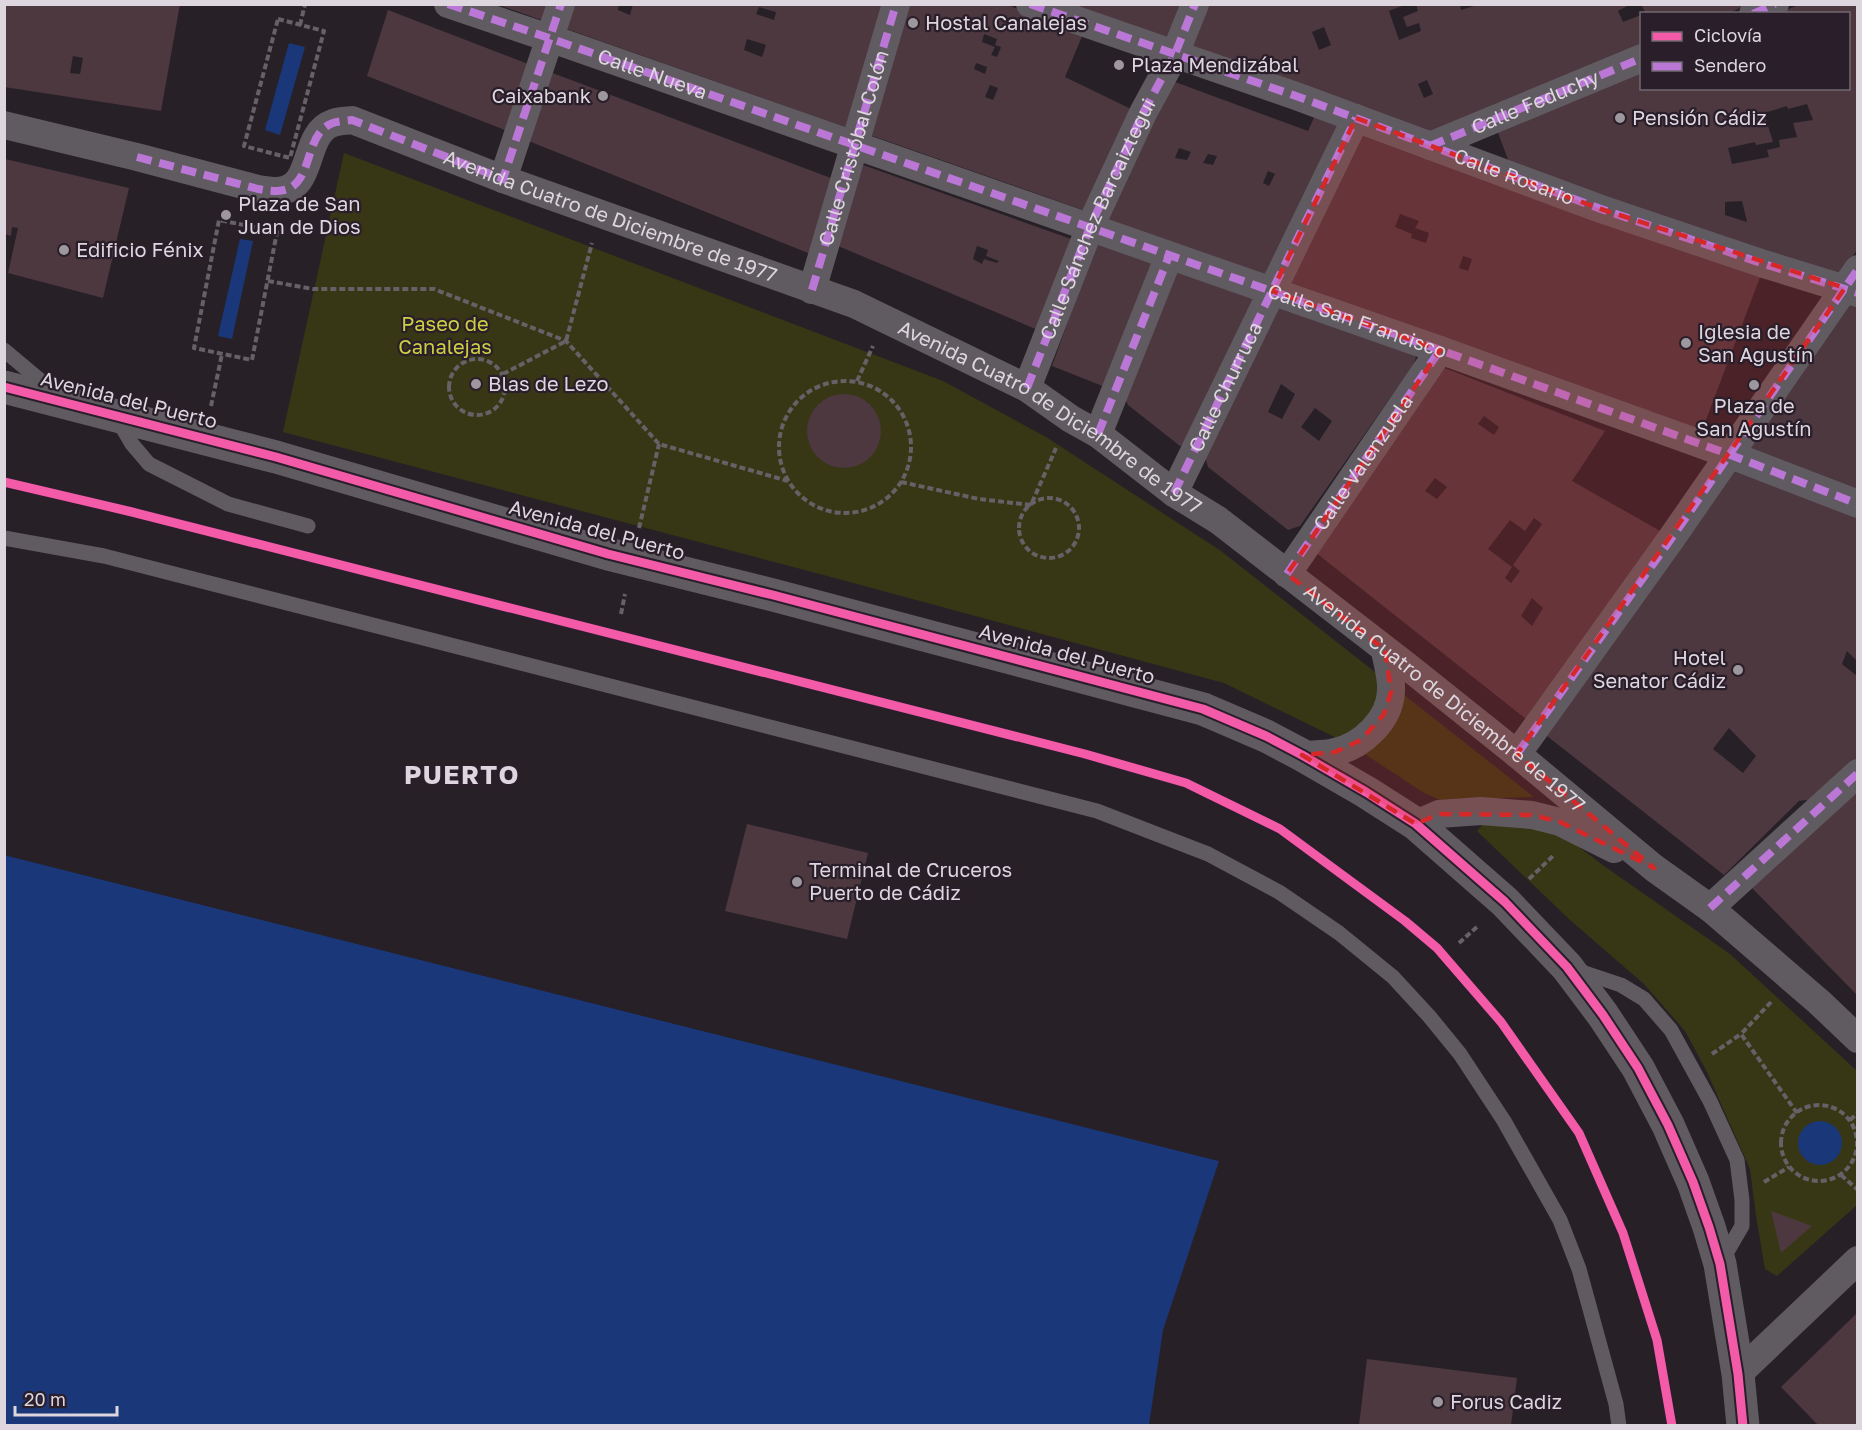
<svg xmlns="http://www.w3.org/2000/svg" width="1862" height="1430" viewBox="0 0 1862 1430" font-family="'Golos Text',sans-serif">
<style>
.green{fill:#373715}
.water{fill:#1a3779}
.pier{fill:#272127}
.building{fill:#4c383e;fill-rule:evenodd}
.lines{fill:none;stroke-linecap:round;stroke-linejoin:round}
.path{stroke:#656166;stroke-width:4;stroke-dasharray:6 3;stroke-linecap:butt}
.lane{stroke:#605b60;stroke-width:15}
.street{stroke:#605b60;stroke-width:28}
.secondary{stroke:#605b60;stroke-width:33}
.quiet{stroke:#ba77d6;stroke-width:8;stroke-dasharray:15 8;stroke-linecap:butt}
.cycleway-casing{stroke:#291e2a;stroke-width:13}
.cycleway{stroke:#f35aa7;stroke-width:9}
.marked{fill:#d62828;fill-opacity:0.2;stroke:#d62828;stroke-width:4.5;stroke-dasharray:12 8;stroke-linejoin:round}
.poi-dot{fill:#9d979e;stroke:#291e2a;stroke-width:2}
.labels{text-anchor:middle;stroke-width:4.5;stroke-linejoin:round;paint-order:stroke}
.poi-label{font-size:20px;fill:#ddd6de;stroke:#291e2a;text-anchor:start}
.street-label{font-size:20px;fill:#ddd6de;stroke:#291e2a}
.park-label{font-size:20px;fill:#cccf43;stroke:#291e2a}
.district-label{font-size:26px;font-weight:bold;letter-spacing:1.5px;fill:#ddd6de;stroke:#291e2a}
</style>
<rect width="100%" height="100%" fill="#272127"/>
<path class="green" d="M344 153 943 381 1046 437 1221 551 1534 797 1440 800 1424 793 1351 745 1224 683 820 574 283 432Z
M1487 820 1526 827 1567 838 1604 866 1730 954 1857 1071V1205L1777 1276 1765 1269 1756 1216 1750 1169 1706 1070 1685 1031 1644 984 1570 920 1477 831Z"/>
<path class="water" d="M289 43 305 47 280 135 265 130Z
M240 239 253 241 232 339 218 336Z
M4 855 1219 1161 1163 1330 1149 1425H5Z
M1798 1143a22 22 0 1 1 44 0a22 22 0 1 1-44 0Z"/>
<path class="pier" d="M4 852 1219 1158V1161L5 855Z"/>
<path class="building" d="M4 4H180L161 111 4 87ZM73 56 83 58 80 74 70 73Z
M496 4H557L550 23Z
M571 4H619L618 10 630 15 633 4H882L848 128 564 28ZM759 7 776 12 774 20 756 14ZM747 39 766 45 762 57 744 50Z
M907 4H1005L1083 34 1065 77 1131 109 1086 211 870 135ZM984 34 997 39 995 45 1001 47 997 57 991 55 995 47 982 42ZM976 63 987 67 985 74 974 69ZM990 85 998 88 993 100 985 97Z
M1068 4H1185L1171 41Z
M1204 4H1407L1389 11 1399 40 1421 31 1419 23 1407 27 1403 17 1418 11 1416 4H1460L1461 10 1474 6V4H1631L1618 11 1623 22 1641 15V49L1432 135 1187 47ZM1324 27 1331 45 1319 50 1312 32ZM1427 80 1433 94 1424 98 1418 84Z
M1641 4H1749L1727 14H1646Z
M1801 4H1857V250L1839 277 1510 165 1497 130 1641 70V88H1848V14L1779 13ZM1807 104 1813 120 1793 123 1797 137 1779 140 1780 147 1767 150 1769 157 1732 164 1728 148 1755 142 1756 145 1773 142 1764 113 1787 106 1788 109ZM1742 201 1747 222 1725 215V202Z
M388 10 536 67 510 132 367 76Z
M550 72 836 180 813 255 526 140Z
M1167 79 1308 131 1316 113 1344 123 1269 278 1106 221ZM1179 148 1191 152 1187 160 1175 158ZM1208 154 1217 156 1213 165 1203 163ZM1268 171 1275 174 1269 186 1263 183Z
M1359 127 1762 272 1701 433 1283 284ZM1400 214 1419 221 1415 228 1429 233 1426 243 1411 238 1412 234 1395 227ZM1463 256 1472 259 1468 271 1459 268Z
M5 159 129 188 103 298 8 273 18 228 12 227 11 236 5 234Z
M863 165 1074 240 1038 330 838 246ZM977 246 988 250 986 256 999 261 997 263 984 259 982 264 973 259Z
M1096 244 1156 265 1110 389 1052 366Z
M1171 268 1251 296 1254 300 1194 442 1180 446 1128 405 1123 394Z
M1847 300 1857 303V491L1744 449Z
M1275 306 1412 353 1416 357 1414 364 1300 526 1288 530 1208 467 1204 454ZM1281 384 1295 394 1282 419 1268 412ZM1315 408 1332 421 1319 441 1301 427Z
M1442 367 1605 431 1572 481 1662 532 1526 719 1315 552ZM1484 416 1499 427 1494 435 1478 424ZM1435 478 1447 487 1437 499 1425 491ZM1534 518 1542 524 1513 565 1520 571 1511 583 1505 578 1512 567 1488 549 1510 520 1525 531ZM1532 598 1543 608 1532 626 1521 616Z
M807 431a37 37 0 1 1 74 0a37 37 0 1 1-74 0Z
M1730 470 1857 517V661L1847 651 1842 664 1857 676V759L1813 799 1799 801 1724 875 1547 736ZM1729 728 1756 756 1743 773 1713 749Z
M1857 789V995L1750 886Z
M747 824 868 853 847 939 725 911Z
M1771 1211 1812 1226 1781 1253Z
M1857 1313V1425H1818L1781 1387Z
M1367 1359 1517 1378 1511 1425H1359Z"/>
<g class="lines">
<path class="path" d="M278 19 324 31 290 158 244 146Z
M300 25 305 4
M249 226 277 232 252 360 194 348 219 220 249 226 250 220
M268 281 313 289H434L566 341 659 444 788 481
M449 387a28 28 0 1 1 56 0a28 28 0 1 1-56 0Z
M503 374 566 341 592 243
M779 447a66 66 0 1 1 132 0a66 66 0 1 1-132 0Z
M857 381 873 346
M211 406 222 354
M901 482 979 499 1031 505 1056 448
M1019 528a30 30 0 1 1 60 0a30 30 0 1 1-60 0Z
M639 528 659 444
M621 614 625 594
M1529 879 1554 855
M1459 943 1479 925
M1771 1002 1741 1034 1797 1113
M1712 1054 1741 1034
M1781 1143a38 38 0 1 1 76 0a38 38 0 1 1-76 0Z
M1850 1120 1858 1113
M1841 1175 1858 1190
M1764 1182 1789 1167"/>
<path class="lane" d="M4 350 54 392
M118 420 132 444 149 464 228 504 308 526
M4 538 104 556 1097 811 1208 854 1279 892 1339 933 1393 977 1429 1016 1460 1054 1504 1121 1560 1220 1579 1269 1616 1404 1619 1426
M1576 970 1621 985 1644 999 1671 1030 1710 1101 1737 1160 1742 1200V1226L1721 1262"/>
<g class="street">
<path d="M448 4 549 38 1440 350 1728 454 1858 504"/>
<path d="M1030 4 1296 96 1601 209 1764 264 1858 293"/>
<path d="M1753 14 1775 4"/>
<path id="s1" d="M4 125 137 157 258 189C264 190 270 191 277 191 316 190 301 134 333 123 338 121 346 121 352 120L503 179 854 304 1027 388 1071 419 1098 434 1174 493 1218 520 1407 666 1517 754 1654 868 1710 908 1819 1002 1858 1039"/>
<path id="s2" d="M1430 146 1642 58"/>
<path d="M503 179 561 4"/>
<path id="s3" d="M812 290 896 4"/>
<path d="M1027 388 1090 227 1143 113 1175 54 1195 4"/>
<path d="M1098 434 1169 256"/>
<path d="M1174 493 1356 118"/>
<path id="s4" d="M1287 574 1440 350"/>
<path d="M1517 754 1671 539 1858 269"/>
<path d="M1302 755C1313 754 1325 755 1335 752 1362 746 1390 720 1391 691 1392 678 1387 663 1385 650"/>
<path d="M1416 824 1439 814 1481 811 1532 815 1560 822 1614 849"/>
<path d="M1710 908 1858 773"/>
<path d="M1738 1374 1858 1260"/>
</g>
<path class="secondary" d="M4 387 276 457 608 554 773 595 1203 709 1266 736 1302 755 1366 792 1416 824 1505 902 1567 967 1603 1015 1638 1068 1668 1125 1693 1182 1709 1227 1720 1264 1738 1374 1743 1426"/>
<g class="quiet">
<path id="s5" d="M448 4 549 38 1440 350 1728 454 1858 504"/>
<path id="s6" d="M1030 4 1296 96 1601 209 1764 264 1858 293"/>
<path d="M1753 14 1775 4"/>
<path d="M1430 146 1642 58"/>
<path d="M137 157 258 189C264 190 270 191 277 191 316 190 301 134 333 123 338 121 346 121 352 120L503 179 561 4"/>
<path d="M812 290 896 4"/>
<path id="s7" d="M1027 388 1090 227 1143 113 1175 54 1195 4"/>
<path d="M1098 434 1169 256"/>
<path id="s8" d="M1174 493 1356 118"/>
<path d="M1287 574 1440 350"/>
<path d="M1517 754 1671 539 1858 269"/>
<path d="M1710 908 1858 773"/>
</g>
<defs>
<path id="cycleway" d="M4 387 276 457 608 554 773 595 1203 709 1266 736 1302 755 1366 792 1416 824 1505 902 1567 967 1603 1015 1638 1068 1668 1125 1693 1182 1709 1227 1720 1264 1738 1374 1743 1426
M4 482 132 512 1085 754 1186 783 1280 829 1405 921 1437 948 1501 1022 1579 1133 1623 1233 1657 1340 1672 1426"/>
</defs>
<use href="#cycleway" class="cycleway-casing"/>
<use href="#cycleway" class="cycleway"/>
</g>
<path class="marked" d="M1356 118 1601 209 1845 288 1517 754 1654 868 1560 822 1532 815 1439 814 1416 824 1302 755 1335 752 1361 740 1384 714 1391 692 1385 650 1287 574 1440 350 1272 291Z"/>
<g class="poi-dot">
<circle cx="913" cy="23" r="6"/>
<circle cx="1119" cy="65" r="6"/>
<circle cx="603" cy="96" r="6"/>
<circle cx="1620" cy="118" r="6"/>
<circle cx="226" cy="215" r="6"/>
<circle cx="64" cy="250" r="6"/>
<circle cx="1686" cy="343" r="6"/>
<circle cx="476" cy="384" r="6"/>
<circle cx="1754" cy="385" r="6"/>
<circle cx="1738" cy="670" r="6"/>
<circle cx="797" cy="882" r="6"/>
<circle cx="1438" cy="1402" r="6"/>
</g>
<g class="labels">
<g class="poi-label">
<text x="925" y="30">Hostal Canalejas</text>
<text x="1131" y="72">Plaza Mendizábal</text>
<text x="591" y="103" text-anchor="end">Caixabank</text>
<text x="1632" y="125">Pensión Cádiz</text>
<text x="238" y="211">Plaza de San<tspan x="238" dy="23">Juan de Dios</tspan></text>
<text x="76" y="257">Edificio Fénix</text>
<text x="1698" y="339">Iglesia de<tspan x="1698" dy="23">San Agustín</tspan></text>
<text x="488" y="391">Blas de Lezo</text>
<text x="1754" y="413" text-anchor="middle">Plaza de<tspan x="1754" dy="23">San Agustín</tspan></text>
<text x="1726" y="665" text-anchor="end">Hotel<tspan x="1726" dy="23">Senator Cádiz</tspan></text>
<text x="809" y="877">Terminal de Cruceros<tspan x="809" dy="23">Puerto de Cádiz</tspan></text>
<text x="1450" y="1409">Forus Cadiz</text>
</g>
<g class="street-label">
<text dy="7" stroke="none"><textPath href="#s5" startOffset="216">Calle Nueva</textPath></text>
<text dy="7" stroke="none"><textPath href="#s2" startOffset="114">Calle Feduchy</textPath></text>
<text dy="7" stroke="none"><textPath href="#s3" startOffset="148">Calle Cristóbal Colón</textPath></text>
<text dy="7" stroke="none"><textPath href="#s6" startOffset="514">Calle Rosario</textPath></text>
<text dy="7" stroke="none"><textPath href="#s1" startOffset="670">Avenida Cuatro de Diciembre de 1977</textPath></text>
<text dy="7" stroke="none"><textPath href="#s7" startOffset="183">Calle Sánchez Barcaiztegui</textPath></text>
<text dy="7" stroke="none"><textPath href="#s5" startOffset="963">Calle San Francisco</textPath></text>
<text dy="7" stroke="none"><textPath href="#s8" startOffset="118">Calle Churruca</textPath></text>
<text transform="translate(129 400) rotate(14)" y="7">Avenida del Puerto</text>
<text dy="7" stroke="none"><textPath href="#s1" startOffset="1156">Avenida Cuatro de Diciembre de 1977</textPath></text>
<text dy="7" stroke="none"><textPath href="#s4" startOffset="135">Calle Valenzuela</textPath></text>
<text transform="translate(597 530) rotate(15)" y="7">Avenida del Puerto</text>
<text transform="translate(1067 654) rotate(15)" y="7">Avenida del Puerto</text>
<text dy="7" stroke="none"><textPath href="#s1" startOffset="1642">Avenida Cuatro de Diciembre de 1977</textPath></text>
</g>
<g class="park-label">
<text x="445" y="331">Paseo de<tspan x="445" dy="23">Canalejas</tspan></text>
</g>
<g class="district-label">
<text x="462" y="784">PUERTO</text>
</g>
</g>
<rect width="1862" height="1430" fill="none" stroke="#ddd6de" stroke-width="12"/>
<rect x="1640" y="12" width="210" height="78" fill="#291e2a" stroke="#716872" stroke-width="1.5"/>
<rect x="1652" y="32" width="30" height="9" fill="#f35aa7" stroke="#716872" stroke-width="1.5"/>
<text x="1694" y="42" font-size="18" fill="#ddd6de">Ciclovía</text>
<rect x="1652" y="62" width="30" height="9" fill="#ba77d6" stroke="#716872" stroke-width="1.5"/>
<text x="1694" y="72" font-size="18" fill="#ddd6de">Sendero</text>
<path d="M15 1406v9h102v-9" fill="none" stroke="#ddd6de" stroke-width="3"/>
<text x="24" y="1406" font-size="18" fill="#ddd6de" stroke="#291e2a" stroke-width="4.5" paint-order="stroke">20 m</text>
</svg>
